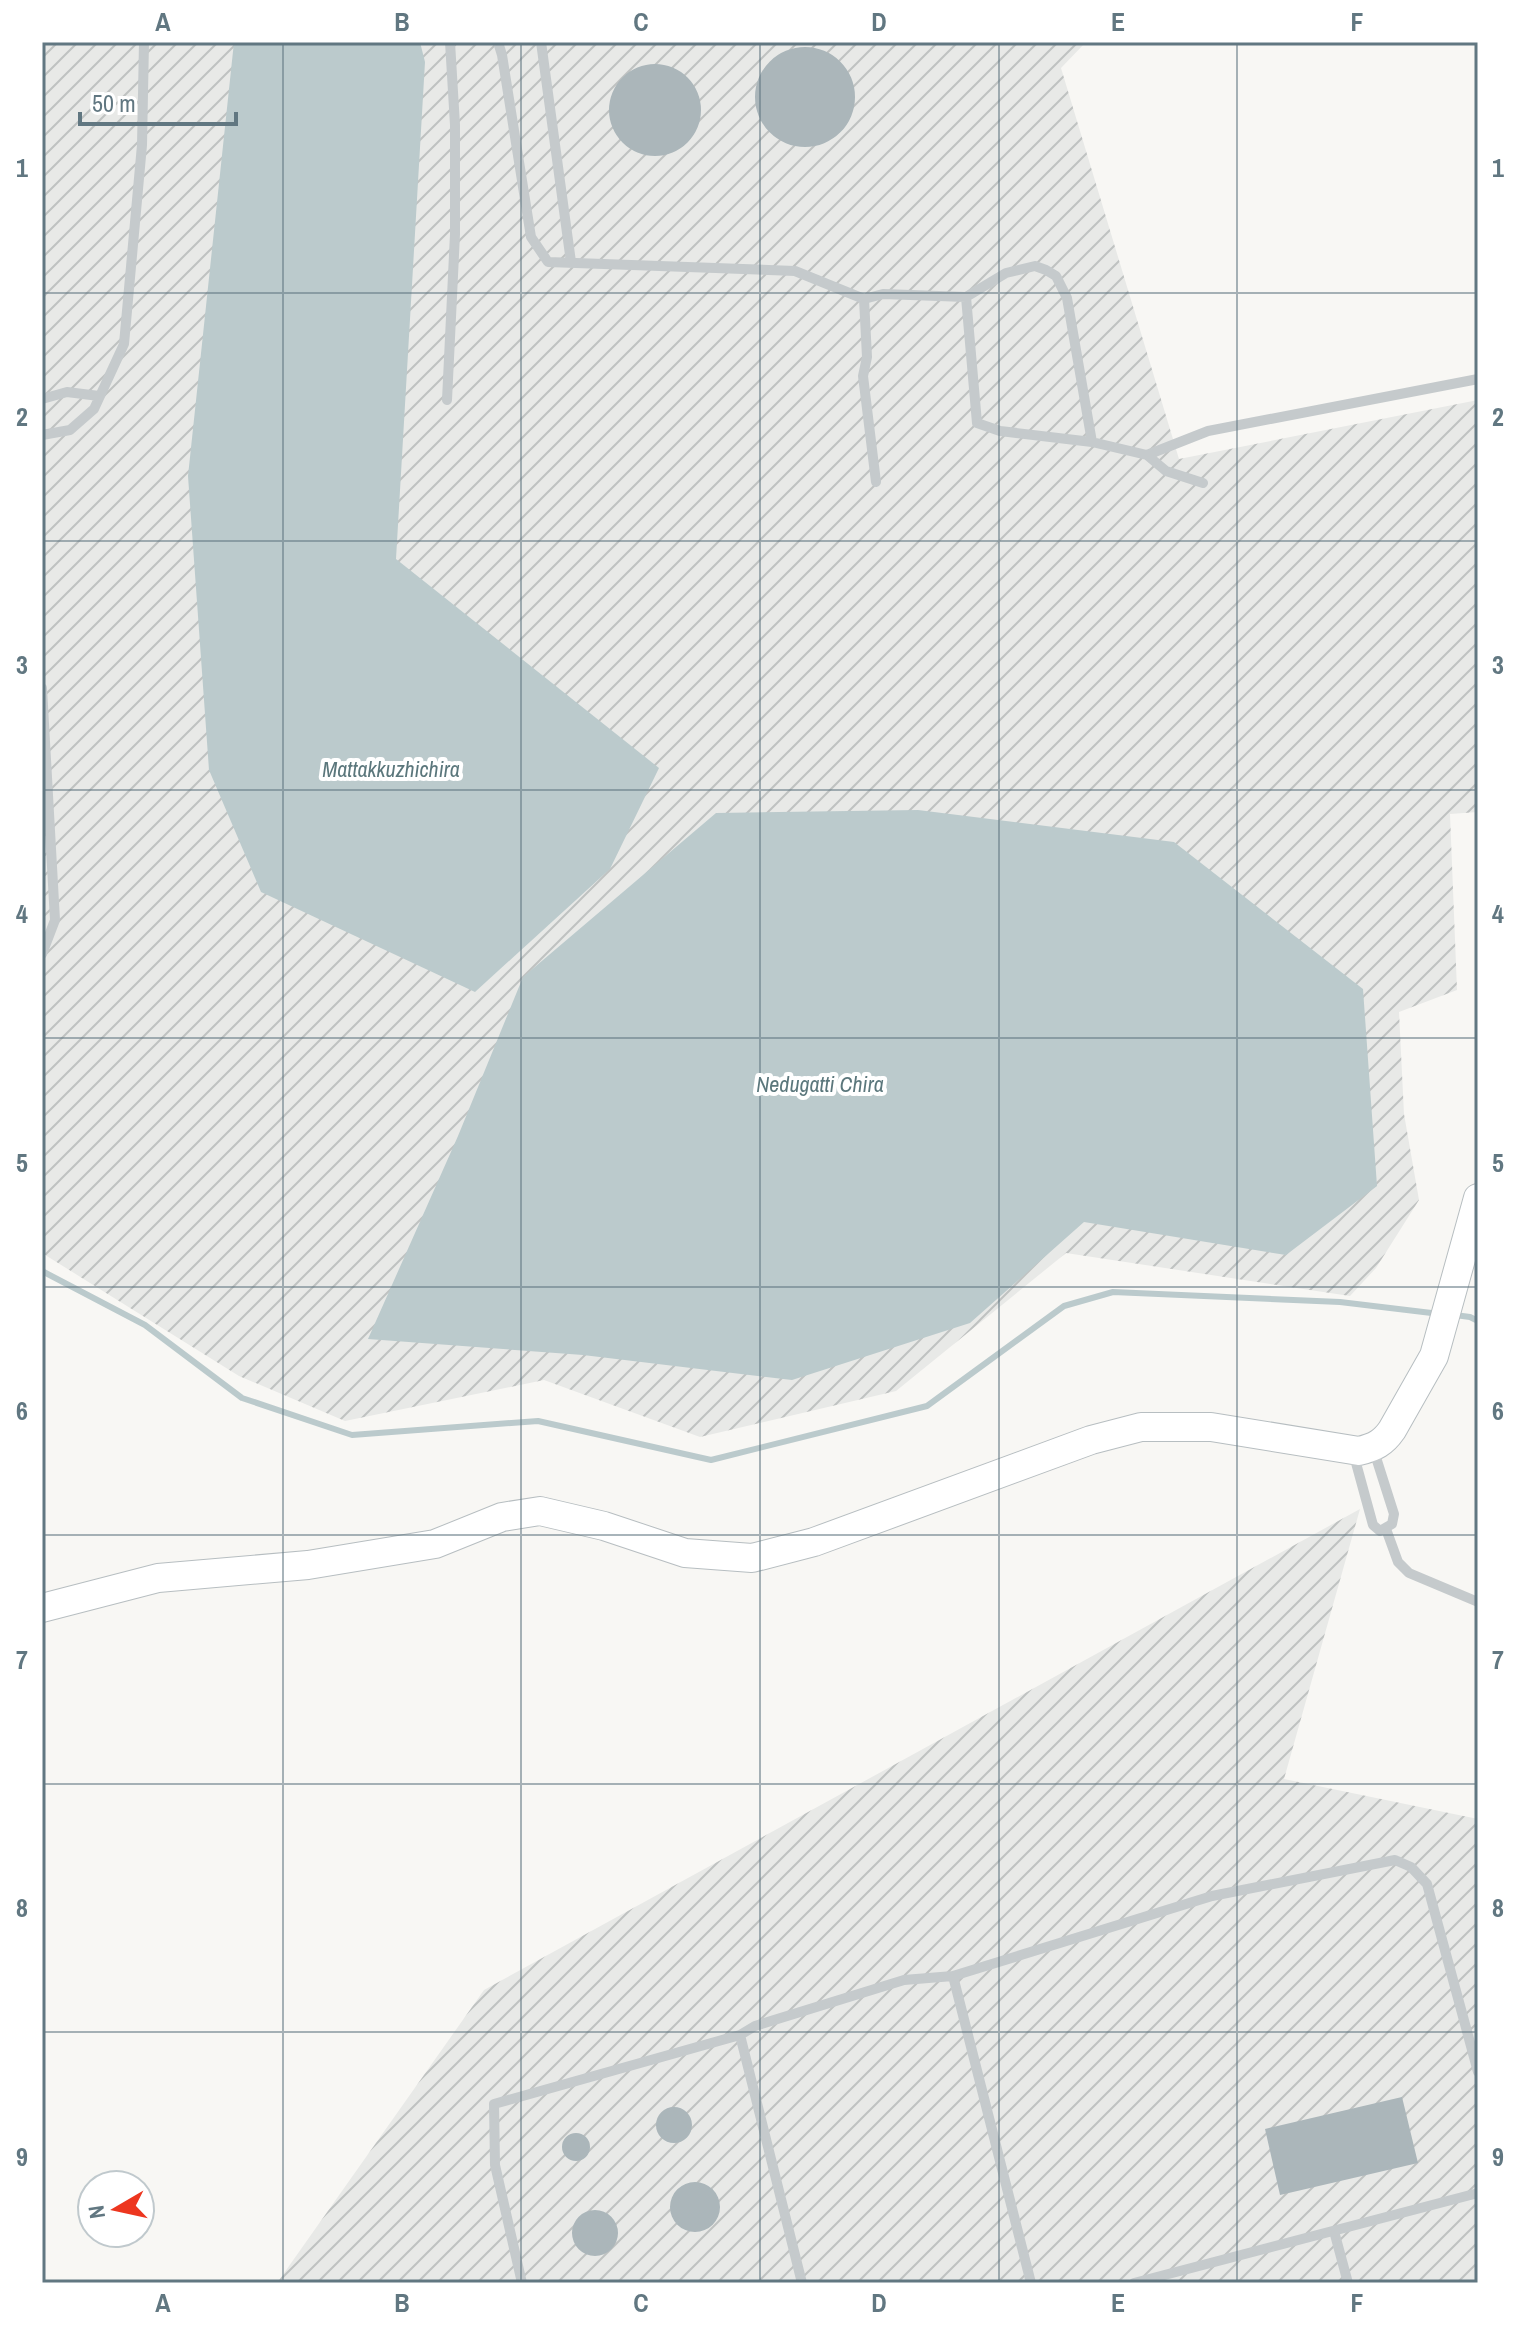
<svg xmlns="http://www.w3.org/2000/svg" width="1520" height="2325" viewBox="0 0 1520 2325" font-family="'Archivo Narrow',sans-serif">
<style>
.industrial{fill:url(#industrial-furrows)}
.water{fill:#bbcacc}
.lines{fill:none;stroke-linecap:round;stroke-linejoin:round}
.stream{stroke:#bbcacc;stroke-width:6}
.building{fill:#abb6ba}
.secondary-casing{stroke:#b7bec1;stroke-width:30}
.lane{stroke:#c5cacc;stroke-width:10}
.secondary{stroke:#fff;stroke-width:28}
.grid{fill:none;stroke:#617781;stroke-width:2;stroke-opacity:0.55}
.labels{text-anchor:middle;stroke-width:8;stroke-linejoin:round;paint-order:stroke}
.water-label{font-size:22px;font-style:italic;fill:#5b777c;stroke:#fff}
.neatline{fill:none;stroke:#617781;stroke-width:3}
.grid-label{font-size:26px;text-anchor:middle;font-weight:bold;fill:#617781}
</style>
<defs>
<pattern id="industrial-furrows" width="10" height="10" patternUnits="userSpaceOnUse" patternTransform="scale(2)"><rect width="10" height="10" fill="#e8e9e7"/><path d="M-1 1l2-2M0 10L10 0M9 11l2-2" fill="none" stroke="#bfc2c1"/></pattern>
</defs>
<rect width="100%" height="100%" fill="#f8f7f4"/>
<path class="industrial" d="M42 42H1086L1061 68 1179 459 1478 400V812L1450 814 1457 990 1399 1012 1404 1114 1419 1200 1376 1268 1350 1296 1066 1253 896 1391 700 1437 544 1380 345 1421 239 1376 42 1253Z
M1360 1509 1284 1779 1478 1819V2283H277L484 1990Z"/>
<path class="water" d="M234 42H420L425 62 396 559 659 768 610 869 475 992 261 892 209 770 188 476Z
M918 810 1174 842 1363 989 1377 1186 1286 1255 1084 1222 970 1323 792 1380 583 1355 368 1339 458 1136 523 977 716 813Z"/>
<g class="lines">
<path class="stream" d="M42 1271 145 1325 242 1398 352 1435 538 1421 711 1460 927 1406 1064 1306 1113 1292 1340 1302 1440 1314
M1455 1315 1470 1317 1478 1321"/>
</g>
<path class="building" d="M755 97a50 50 0 1 1 100 0a50 50 0 1 1-100 0Z
M609 110a46 46 0 1 1 92 0a46 46 0 1 1-92 0Z
M1402 2097 1418 2163 1280 2195 1265 2129Z
M656 2125a18 18 0 1 1 36 0a18 18 0 1 1-36 0Z
M562 2147a14 14 0 1 1 28 0a14 14 0 1 1-28 0Z
M670 2207a25 25 0 1 1 50 0a25 25 0 1 1-50 0Z
M572 2233a23 23 0 1 1 46 0a23 23 0 1 1-46 0Z"/>
<g class="lines">
<defs>
<path id="secondary" d="M42 1608 158 1578 308 1565 435 1544 502 1517 540 1511 604 1526 685 1553 752 1558 814 1542 1091 1440 1141 1427H1211L1359 1451C1375 1447 1383 1443 1392 1430L1434 1356 1478 1198"/>
</defs>
<use href="#secondary" class="secondary-casing"/>
<path class="lane" d="M498 42 502 55 531 237 548 262 795 271 864 299 883 294 966 297 1006 273 1035 266 1046 270 1056 276 1067 298 1092 442
M541 42 571 262
M966 297 977 423 1000 431 1092 442 1147 455 1208 431 1478 379
M864 299 867 357 863 376 876 482
M42 399 67 392 99 396
M447 400 455 234V125L450 42
M42 435 70 430 94 409 124 344 142 145 144 42
M1147 455 1166 471 1203 483
M42 688 55 920 42 954
M1353 1452 1373 1525 1380 1531 1392 1524 1394 1514 1373 1448
M1386 1529 1398 1562 1409 1573 1478 1602
M953 1976 1031 2283
M740 2035 802 2283
M1334 2231 1348 2283
M522 2283 495 2165 494 2104 740 2035 755 2026 904 1980 953 1976 1212 1896 1395 1860 1411 1867 1427 1884 1478 2072
M1134 2283 1478 2193"/>
<use href="#secondary" class="secondary"/>
</g>
<path class="grid" d="M283 42V2283M521 42V2283M760 42V2283M999 42V2283M1237 42V2283M42 293H1478M42 541H1478M42 790H1478M42 1038H1478M42 1287H1478M42 1535H1478M42 1784H1478M42 2032H1478"/>
<g class="labels">
<g class="water-label">
<text x="391" y="777">Mattakkuzhichira</text>
<text x="820" y="1092">Nedugatti Chira</text>
</g>
</g>
<rect width="1520" height="2325" fill="none" stroke="#ffffff" stroke-width="88"/>
<g transform="translate(116 2209) rotate(261)"><circle r="38" fill="#ffffff" stroke="#c0c9cd" stroke-width="2"/>
<path d="M0-6L14 30L0 20L-14 30Z" fill="#ed361f"/>
<text y="-12" font-size="22" font-weight="bold" text-anchor="middle" fill="#617781">N</text>
</g>
<path d="M80 112v12h156v-12" fill="none" stroke="#617781" stroke-width="4"/>
<text x="92" y="112" font-size="24" fill="#617781" stroke="#ffffff" stroke-width="6" paint-order="stroke">50 m</text>
<rect x="44" y="44" width="1432" height="2237" class="neatline"/>
<g class="grid-label">
<text x="163" y="31">A</text>
<text x="402" y="31">B</text>
<text x="641" y="31">C</text>
<text x="879" y="31">D</text>
<text x="1118" y="31">E</text>
<text x="1357" y="31">F</text>
<text x="22" y="177">1</text>
<text x="1498" y="177">1</text>
<text x="22" y="426">2</text>
<text x="1498" y="426">2</text>
<text x="22" y="674">3</text>
<text x="1498" y="674">3</text>
<text x="22" y="923">4</text>
<text x="1498" y="923">4</text>
<text x="22" y="1172">5</text>
<text x="1498" y="1172">5</text>
<text x="22" y="1420">6</text>
<text x="1498" y="1420">6</text>
<text x="22" y="1669">7</text>
<text x="1498" y="1669">7</text>
<text x="22" y="1917">8</text>
<text x="1498" y="1917">8</text>
<text x="22" y="2166">9</text>
<text x="1498" y="2166">9</text>
<text x="163" y="2312">A</text>
<text x="402" y="2312">B</text>
<text x="641" y="2312">C</text>
<text x="879" y="2312">D</text>
<text x="1118" y="2312">E</text>
<text x="1357" y="2312">F</text>
</g>
</svg>
